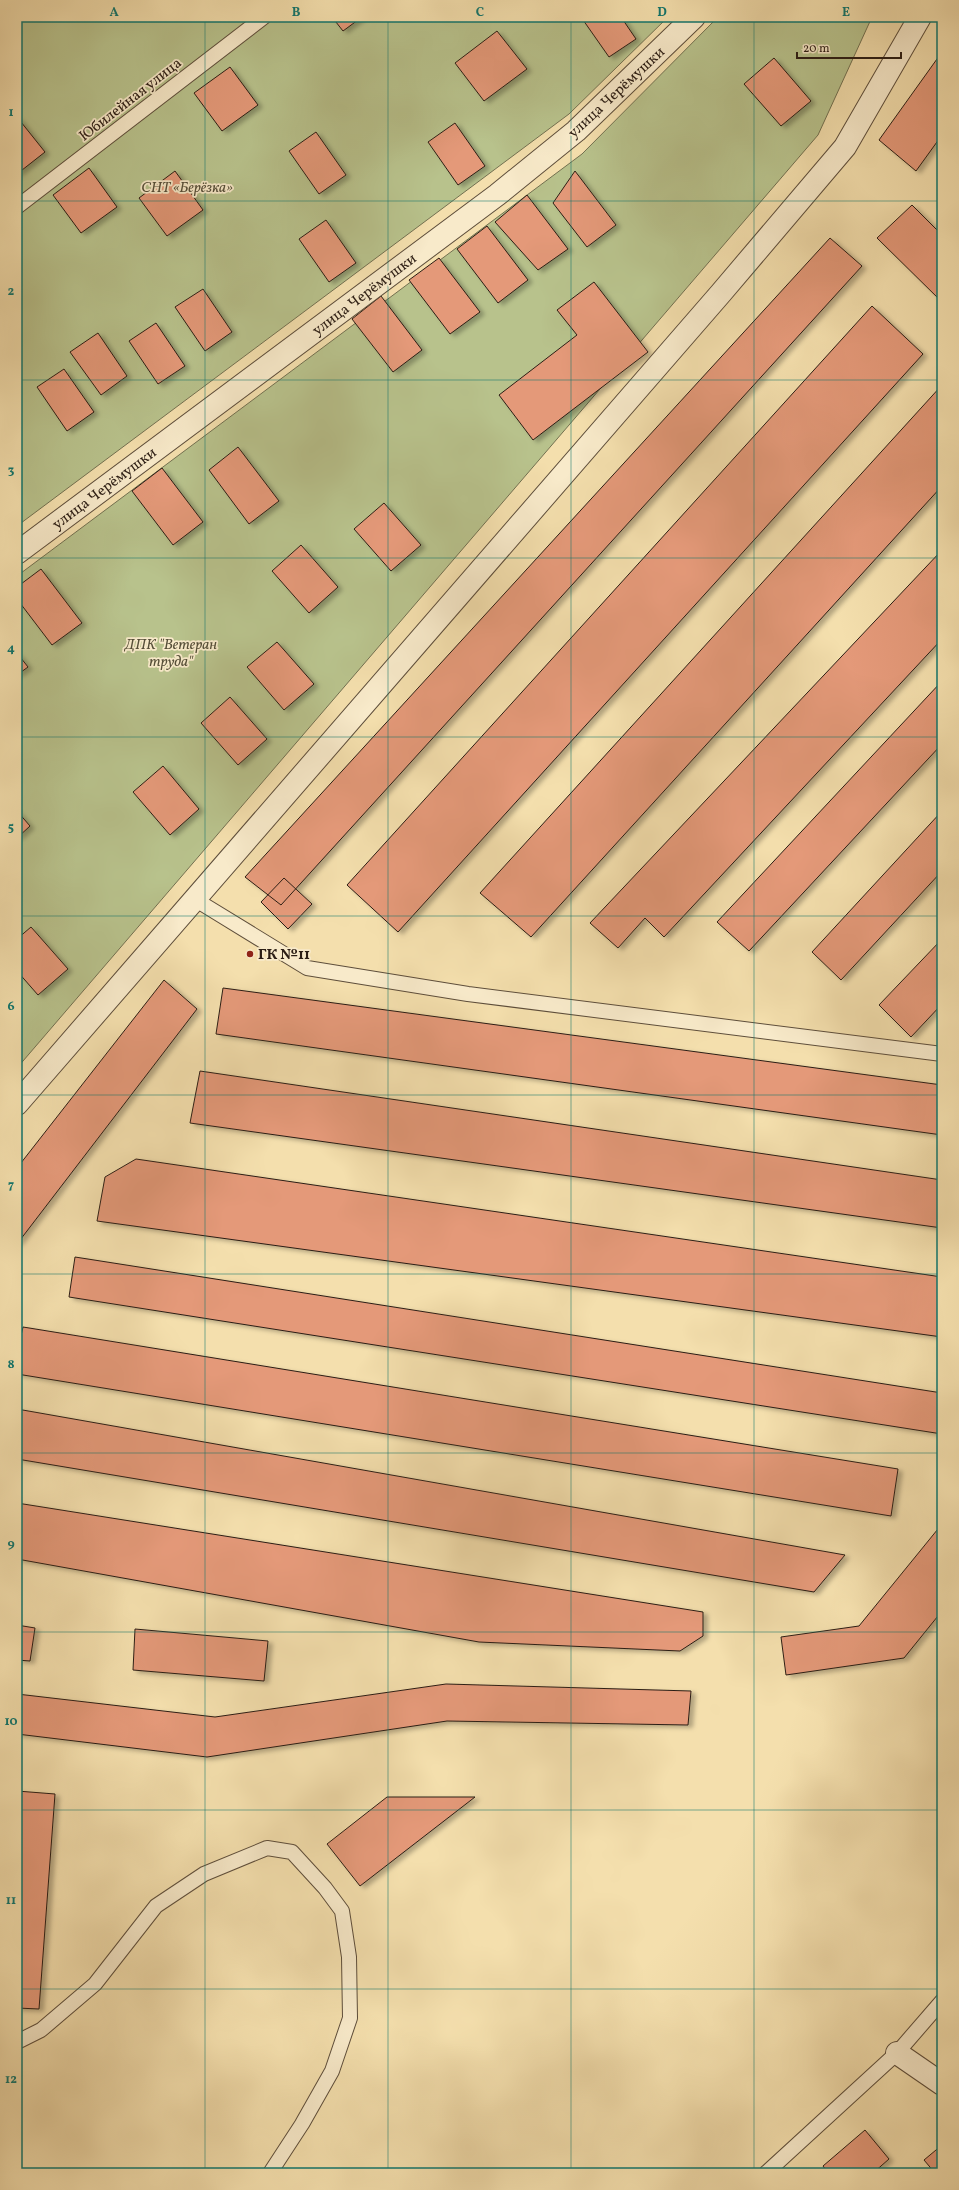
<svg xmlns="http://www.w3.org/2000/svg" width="959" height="2190" viewBox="0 0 959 2190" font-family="Vollkorn,serif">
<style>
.green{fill:#b8c28c;stroke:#727050}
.building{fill:#e49979;stroke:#2c1e15;filter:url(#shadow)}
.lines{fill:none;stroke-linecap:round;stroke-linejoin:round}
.service-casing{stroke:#5e4e3b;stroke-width:16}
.minor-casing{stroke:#5e4e3b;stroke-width:24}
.tertiary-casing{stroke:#5e4e3b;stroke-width:24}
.service{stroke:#f8eaca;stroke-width:14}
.minor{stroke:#f8eaca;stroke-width:22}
.tertiary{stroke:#f8eaca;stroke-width:22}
.grid{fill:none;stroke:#0f766e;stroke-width:1;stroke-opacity:0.55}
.poi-dot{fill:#8f2418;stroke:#f8eaca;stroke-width:1.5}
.labels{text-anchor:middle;stroke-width:3.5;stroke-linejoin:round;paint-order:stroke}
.street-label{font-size:15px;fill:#2c1e15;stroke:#f8eaca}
.park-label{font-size:15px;font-style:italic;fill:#564f39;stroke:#f8eaca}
.poi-label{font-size:15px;font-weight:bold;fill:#2c1e15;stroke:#f8eaca;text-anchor:start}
.neatline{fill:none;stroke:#0f766e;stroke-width:1.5}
.grid-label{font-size:13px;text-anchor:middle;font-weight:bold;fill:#0f766e}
</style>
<defs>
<filter id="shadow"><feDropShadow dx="4.5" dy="2.5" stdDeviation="2" flood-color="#0004"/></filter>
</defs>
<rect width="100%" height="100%" fill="#f4dfad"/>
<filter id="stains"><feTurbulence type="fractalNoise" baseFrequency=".005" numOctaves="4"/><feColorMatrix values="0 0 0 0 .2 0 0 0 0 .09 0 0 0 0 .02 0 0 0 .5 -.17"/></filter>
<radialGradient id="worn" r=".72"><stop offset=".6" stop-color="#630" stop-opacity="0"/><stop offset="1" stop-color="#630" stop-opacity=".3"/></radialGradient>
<path class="green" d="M17 17H668L569 114 17 526Z
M718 17H872L818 135 17 1068V576L582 154Z"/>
<path class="building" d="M332 17H362L343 31Z
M581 17H621L636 39 609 57Z
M497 31 527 69 484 101 455 63Z
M942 52V135L916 171 879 140Z
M774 58 811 101 781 126 744 84Z
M230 67 258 105 222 131 194 93Z
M17 117 45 152 17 174Z
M455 123 485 166 458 185 428 142Z
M316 132 346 175 319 194 289 151Z
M89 168 117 207 81 233 53 195Z
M175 171 203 210 167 236 139 198Z
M575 171 616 225 587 247 553 203Z
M527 195 568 249 538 270 495 222Z
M912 205 942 235V302L877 238Z
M326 220 356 263 329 282 299 239Z
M487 226 528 280 498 303 457 249Z
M830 238 862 266 281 905 245 877Z
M439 258 480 312 450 334 409 280Z
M594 282 648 352 533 440 499 395 577 335 557 310Z
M203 289 232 332 205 351 175 307Z
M381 296 422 350 393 372 352 319Z
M872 306 923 354 398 932 347 885Z
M156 323 185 366 158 384 129 341Z
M98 333 127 376 101 395 70 352Z
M64 369 94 412 67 431 37 387Z
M942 385V486L531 937 480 893Z
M238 447 279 501 249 524 209 470Z
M162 468 203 522 173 545 132 491Z
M384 503 421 545 391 571 354 529Z
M301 545 338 587 309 613 272 571Z
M942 550V639L664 937 645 918 618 948 590 923Z
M41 569 82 623 52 645 17 599V587Z
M277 642 314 684 284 710 247 667Z
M17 653 28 667 17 675Z
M942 681V744L749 951 717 922Z
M230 697 267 739 238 765 201 723Z
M163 766 199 809 170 835 133 792Z
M17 811 30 826 17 838Z
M942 811V871L841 980 812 952Z
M284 878 312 904 288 929 261 902Z
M31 927 68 969 38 995 17 971V939Z
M942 939V1004L911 1037 879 1005Z
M164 980 197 1009 17 1244V1168Z
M223 988 942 1085V1135L216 1034Z
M200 1071 942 1180V1228L190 1123Z
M136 1159 942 1277V1337L97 1221 105 1177Z
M75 1257 942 1393V1434L69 1297Z
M23 1327 898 1469 891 1516 17 1374V1353Z
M17 1409 845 1555 814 1592 17 1459Z
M17 1503 703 1612V1636L680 1651 479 1642 17 1559Z
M942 1524V1611L904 1658 786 1675 781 1637 859 1626Z
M17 1625 35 1628 30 1661 17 1660Z
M135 1629 268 1641 264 1681 133 1670Z
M446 1684 691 1691 688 1725 447 1721 207 1757 17 1734V1694L215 1717Z
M17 1791 55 1794 39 2009 17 2008Z
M387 1797H475L360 1886 327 1844Z
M865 2130 889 2159 873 2173H828L823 2166Z
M942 2145V2173H935L924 2160Z"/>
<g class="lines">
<defs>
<path id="service" d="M17 207 264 17
M196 900 307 968 468 994 942 1054
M17 2042 41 2030 95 1984 156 1906 204 1874 267 1848 292 1852 325 1888 342 1911 349 1957 350 2018 332 2071 302 2124 270 2173
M766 2173 897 2053 942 2001"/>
<path id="minor" d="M17 553 497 195 576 131 694 17
M897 2053 942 2084"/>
<path id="tertiary" d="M17 1104 721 293 845 147 920 17"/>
</defs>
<use href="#service" class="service-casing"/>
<use href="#minor" class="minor-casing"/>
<use href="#tertiary" class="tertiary-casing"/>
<use href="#service" class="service"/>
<use href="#minor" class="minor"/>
<use href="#tertiary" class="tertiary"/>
</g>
<path class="grid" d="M205 17V2173M388 17V2173M571 17V2173M754 17V2173M17 201H942M17 380H942M17 558H942M17 737H942M17 916H942M17 1095H942M17 1274H942M17 1453H942M17 1632H942M17 1810H942M17 1989H942"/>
<circle class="poi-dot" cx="250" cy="954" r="4"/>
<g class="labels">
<g class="street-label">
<text transform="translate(616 92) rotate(-43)" y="5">улица Черёмушки</text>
<text transform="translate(130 99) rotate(-38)" y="5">Юбилейная улица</text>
<text transform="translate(364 294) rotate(-37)" y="5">улица Черёмушки</text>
<text transform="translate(104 488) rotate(-37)" y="5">улица Черёмушки</text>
</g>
<g class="park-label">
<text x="187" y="192">СНТ «Берёзка»</text>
<text x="171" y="649">ДПК "Ветеран<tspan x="171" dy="17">труда"</tspan></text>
</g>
<g class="poi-label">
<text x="258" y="959">ГК №11</text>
</g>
</g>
<rect width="959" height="2190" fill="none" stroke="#f4dfad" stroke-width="44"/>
<path d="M797 52v6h104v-6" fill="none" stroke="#2c1e15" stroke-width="2"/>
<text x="803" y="52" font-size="12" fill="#2c1e15" stroke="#f8eaca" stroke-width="3" paint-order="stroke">20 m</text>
<rect x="22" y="22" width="915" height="2146" class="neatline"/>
<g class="grid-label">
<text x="114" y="16">A</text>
<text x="296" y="16">B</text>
<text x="480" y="16">C</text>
<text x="662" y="16">D</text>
<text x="846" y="16">E</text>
<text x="11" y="116">1</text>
<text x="11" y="295">2</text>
<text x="11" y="474">3</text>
<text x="11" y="652">4</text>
<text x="11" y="831">5</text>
<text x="11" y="1010">6</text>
<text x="11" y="1189">7</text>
<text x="11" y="1368">8</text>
<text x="11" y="1547">9</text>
<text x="11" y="1725">10</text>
<text x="11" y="1904">11</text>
<text x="11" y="2083">12</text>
</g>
<rect width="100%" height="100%" filter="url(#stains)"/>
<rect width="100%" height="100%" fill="url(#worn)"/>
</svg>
